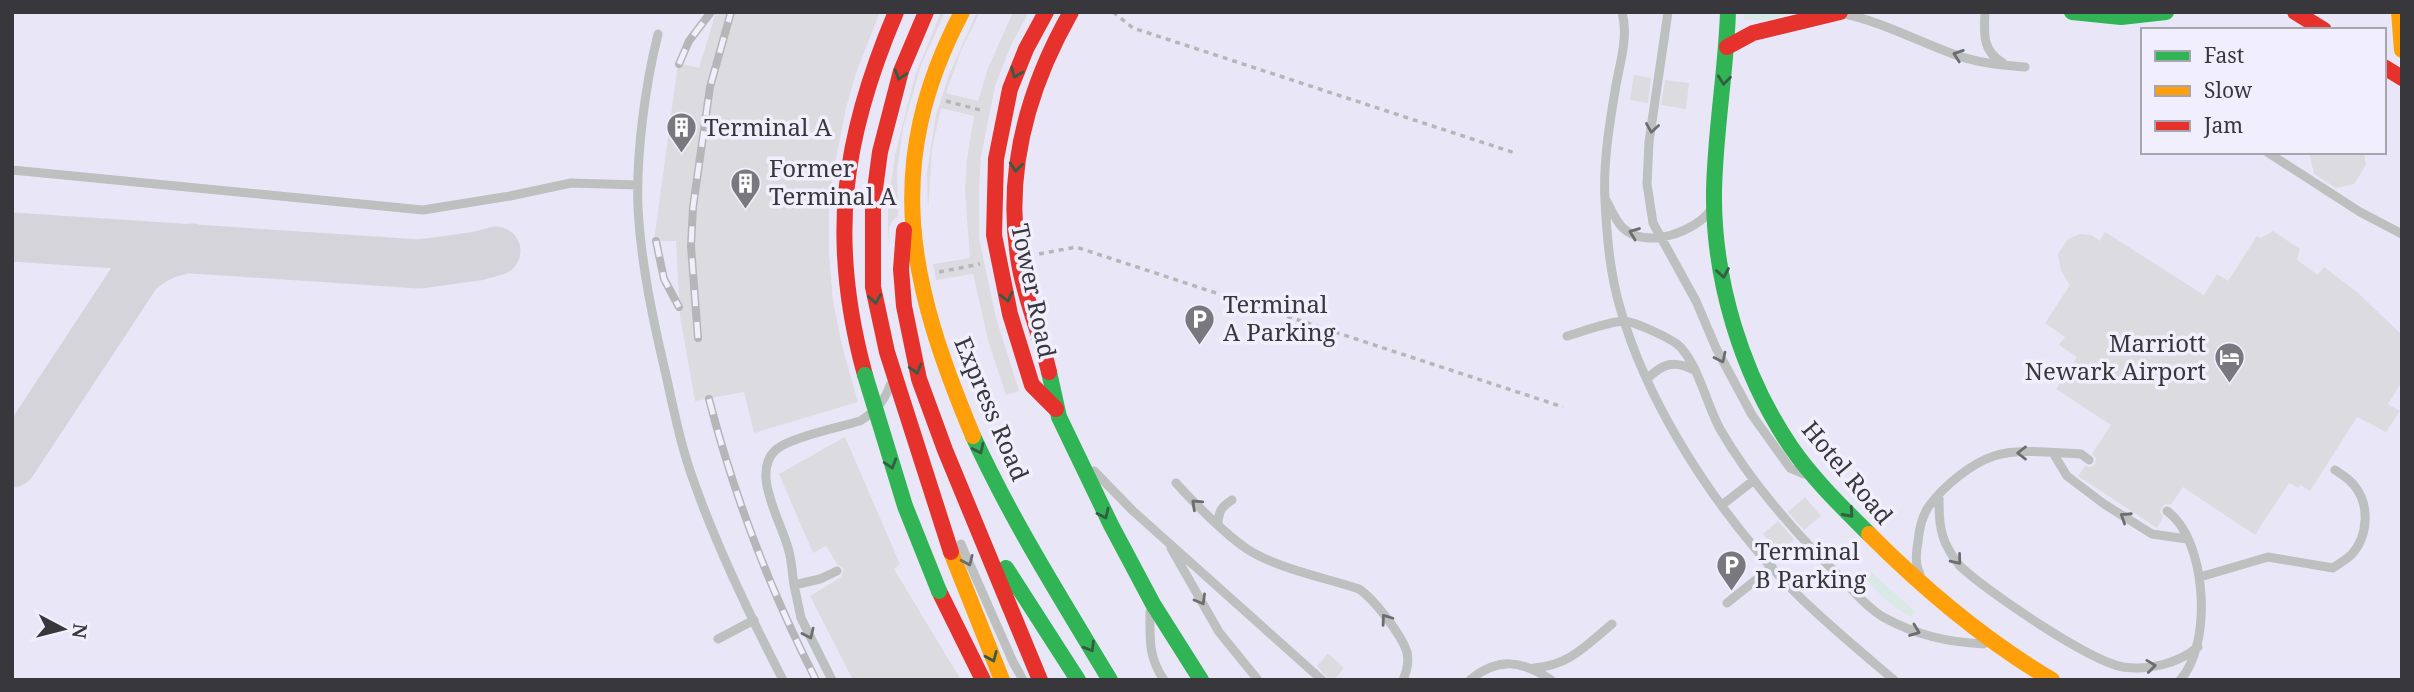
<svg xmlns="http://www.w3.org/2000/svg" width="2414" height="692" viewBox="0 0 2414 692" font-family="'Noto Serif',serif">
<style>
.built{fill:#e9e7f7;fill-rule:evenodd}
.green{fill:#d9e9e5}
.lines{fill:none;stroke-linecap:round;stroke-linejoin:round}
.taxiway{stroke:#d5d4da;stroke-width:49}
.building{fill:#dcdbe0}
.path{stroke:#b6b6b9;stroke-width:3.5;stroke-dasharray:5 5;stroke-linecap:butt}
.lane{stroke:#bebfbf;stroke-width:9}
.fast{stroke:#30b455;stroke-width:16}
.slow{stroke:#ff9f0a;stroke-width:16}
.jam{stroke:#e5322d;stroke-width:16}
.rail-casing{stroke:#b6b6b9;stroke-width:8}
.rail{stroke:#f1effe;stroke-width:5;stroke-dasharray:16;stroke-linecap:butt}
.fast-bridge{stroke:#30b455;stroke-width:16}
.oneway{stroke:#6d6d70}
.oneway2{stroke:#355c44}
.labels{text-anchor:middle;stroke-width:7;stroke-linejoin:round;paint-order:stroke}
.poi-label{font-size:24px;fill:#37373c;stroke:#f1effe;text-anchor:start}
.street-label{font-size:24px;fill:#37373c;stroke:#f1effe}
</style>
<rect width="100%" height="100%" fill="#f4f2fa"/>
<path class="built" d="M12 12H2402V680H12ZM2143 30H2384V152H2143Z"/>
<path class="green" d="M1743 12H1799L1762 21 1744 20Z
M1872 573 1915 611 1911 617C1892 607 1879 595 1866 578Z"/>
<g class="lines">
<path class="taxiway" d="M12 237 420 264 478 256 496 251
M12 463 138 272C154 258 170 251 192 248"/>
</g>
<path class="building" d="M716 12H880L856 73 846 108 832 179 829 215V253L833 301 842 346 858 402 754 433 744 392 695 401 680 316 676 241H654L678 63 699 68Z
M941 12H945L921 65 903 128 897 172 898 216 892 221 889 228 888 248V205L895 155 915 76Z
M977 12H980L961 51 946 93 978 101 988 68 1013 12H1029L1012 43 995 86 981 156 979 190V238L996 318 1019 391 1006 395 988 340 973 274 936 280 933 264 970 258 965 191 967 159 974 116 941 108 932 149 928 211 927 173 936 115 949 75Z
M1634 75 1651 78 1648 103 1630 100Z
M1665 80 1689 83 1686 109 1661 105Z
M2309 152H2364L2366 165 2354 184 2336 188 2314 174Z
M2273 231 2300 249 2297 260 2318 275 2324 267 2358 293 2402 335V382L2388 404 2400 411 2386 432 2357 417 2310 491 2300 485 2299 488 2289 483 2255 535 2183 487 2171 505 2166 504 2162 507 2160 512 2163 517 2157 528 2078 476 2085 466 2091 467 2095 464 2096 458 2092 454 2111 425 2056 389 2077 357 2059 345 2065 337 2045 323 2070 285 2061 271 2058 254 2068 239 2080 234 2091 235 2100 241 2105 232 2204 295 2217 274 2228 281 2257 236 2261 238Z
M845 437 900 564 894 569 961 680H853L810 596 841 577 844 569 837 564 826 546 813 553 779 474Z
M1805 497 1821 516 1804 530 1788 512Z
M1778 521 1794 539 1779 552 1763 534Z
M1328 653 1344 668 1334 680H1329L1317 666Z"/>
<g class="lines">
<path class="path" d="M1113 12 1133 28 1515 153
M946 101 984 111
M1039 254 1076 247 1563 407
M939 272 980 264"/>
<path class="lane" d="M1622 12C1629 38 1619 65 1615 91 1609 127 1603 164 1605 201 1607 238 1610 275 1621 311 1646 397 1701 485 1759 553 1798 600 1847 640 1894 680
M1668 12 1649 142 1647 184 1653 223 1696 301 1716 348 1752 415 1790 468 1804 474
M1985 12C1984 34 1982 51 2003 63
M1840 13C1881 21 1917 41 1956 55 1978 63 2002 65 2025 67
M658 34C645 86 636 155 638 208 641 264 653 320 666 375 674 411 681 447 694 482 718 550 750 616 783 680
M2267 152 2360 212 2402 234
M12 170 423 210 510 196 571 183 638 185
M1606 200C1611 209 1616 222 1623 228 1646 250 1695 232 1711 210
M1567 336C1581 332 1611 321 1624 321 1636 322 1667 337 1677 344 1697 360 1707 406 1720 429 1752 485 1798 536 1844 581 1855 593 1868 608 1883 617 1916 635 1946 642 1984 644
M1647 379C1663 363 1674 360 1694 370
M2053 453 2067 476 2104 504 2152 534 2187 539
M1094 471 1133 511 1322 680
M1176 483C1194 503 1225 534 1247 549 1276 568 1326 578 1359 589 1374 599 1401 634 1407 652 1409 662 1407 671 1403 680
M1939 497C1939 514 1939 533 1948 548 1951 554 1956 561 1960 566 1986 591 2089 661 2123 667 2149 671 2179 663 2198 647
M1722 505 1754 480
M2167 511C2207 539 2213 645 2180 680
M1218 523C1219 511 1221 507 1232 500
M961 544 1013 662 1023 680
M1171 548 1219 632 1258 680
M837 571 820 579 794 585C792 573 792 560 788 548 781 520 745 465 783 445 804 434 836 428 860 421 875 412 885 401 890 385
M1920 574C1915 565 1916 552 1918 542 1919 530 1922 516 1929 506 1944 486 1970 464 1994 456 2017 448 2056 453 2081 454L2089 460
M2200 577 2268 557 2333 568C2338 564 2346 560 2351 555 2369 536 2370 503 2353 484 2348 478 2341 474 2335 470
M794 585 801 618 832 680
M1727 603 1772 567
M1150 612C1150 638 1148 657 1164 680
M718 639 754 620
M1534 668C1570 665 1585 646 1612 624
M1470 680C1498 657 1522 660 1551 680"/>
<path class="fast" d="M1728 12C1726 72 1715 132 1714 192 1713 280 1742 375 1791 447 1813 479 1842 507 1869 534
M2072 12 2121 17 2166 12
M1049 372 1059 417 1111 525 1153 604 1201 680
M973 436C1012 521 1062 600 1110 680
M1006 568 1078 680"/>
<path class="slow" d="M962 12C881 166 909 283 973 436
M2399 12 2402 50
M1869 534C1925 590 1984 640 2052 680
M951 552 1002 680"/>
<path class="jam" d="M926 12 901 71 880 152 873 204V287L887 352 951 552
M1046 12 1026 49 1010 89 996 159 994 235 1010 314 1032 385 1056 409
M2295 12 2324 30
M1727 47 1753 33 1840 12
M2384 67 2402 78
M904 230 901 269 904 306 919 379 945 450 1040 680
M1049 372C1041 337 1027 304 1020 269 1003 178 1026 91 1071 12
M865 375C828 240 842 139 896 12
M939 591 983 680"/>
<defs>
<path id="rail" d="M679 64 689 41 711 12
M656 241 664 279 679 307
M698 338 691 246 693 207 710 87 731 12
M709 399C734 496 770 590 816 680"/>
</defs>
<use href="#rail" class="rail-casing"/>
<use href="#rail" class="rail"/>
<path class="fast-bridge" d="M865 375 905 506 939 591"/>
</g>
<defs><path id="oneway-chevron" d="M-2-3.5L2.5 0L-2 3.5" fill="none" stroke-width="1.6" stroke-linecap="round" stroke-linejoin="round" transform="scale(1.75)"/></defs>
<g class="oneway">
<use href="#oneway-chevron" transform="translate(1958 55) rotate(-161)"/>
<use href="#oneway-chevron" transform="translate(1652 128) rotate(99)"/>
<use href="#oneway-chevron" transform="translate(1634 233) rotate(-159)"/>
<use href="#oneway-chevron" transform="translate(1721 358) rotate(64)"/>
<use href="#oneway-chevron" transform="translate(2022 453) rotate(180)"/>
<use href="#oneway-chevron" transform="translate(1196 504) rotate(-137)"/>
<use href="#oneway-chevron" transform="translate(2125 517) rotate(-147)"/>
<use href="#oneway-chevron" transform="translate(1957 560) rotate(51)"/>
<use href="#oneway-chevron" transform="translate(968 561) rotate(66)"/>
<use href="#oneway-chevron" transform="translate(1201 600) rotate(60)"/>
<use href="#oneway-chevron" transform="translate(1386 619) rotate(-126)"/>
<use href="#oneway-chevron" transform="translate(1915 631) rotate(21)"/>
<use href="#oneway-chevron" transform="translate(809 634) rotate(65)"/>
<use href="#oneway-chevron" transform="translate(2151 666) rotate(-7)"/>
</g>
<g class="oneway2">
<use href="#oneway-chevron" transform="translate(1016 73) rotate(112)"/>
<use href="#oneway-chevron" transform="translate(900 75) rotate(108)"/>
<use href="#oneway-chevron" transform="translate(1724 80) rotate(96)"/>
<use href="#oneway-chevron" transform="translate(1016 167) rotate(96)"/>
<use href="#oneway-chevron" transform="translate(1723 273) rotate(80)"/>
<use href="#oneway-chevron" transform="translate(1007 297) rotate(77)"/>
<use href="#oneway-chevron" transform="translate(875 299) rotate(81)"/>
<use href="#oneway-chevron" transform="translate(916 369) rotate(74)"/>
<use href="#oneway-chevron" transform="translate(979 449) rotate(64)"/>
<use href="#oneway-chevron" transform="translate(891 464) rotate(73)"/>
<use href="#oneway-chevron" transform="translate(1849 513) rotate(48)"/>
<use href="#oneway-chevron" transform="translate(1104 514) rotate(65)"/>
<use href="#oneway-chevron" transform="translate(1090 647) rotate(59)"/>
<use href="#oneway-chevron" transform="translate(992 657) rotate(67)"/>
</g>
<defs>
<symbol id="building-pin" viewBox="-11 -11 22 30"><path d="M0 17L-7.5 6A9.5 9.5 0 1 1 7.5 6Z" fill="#79787e" stroke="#f1effe"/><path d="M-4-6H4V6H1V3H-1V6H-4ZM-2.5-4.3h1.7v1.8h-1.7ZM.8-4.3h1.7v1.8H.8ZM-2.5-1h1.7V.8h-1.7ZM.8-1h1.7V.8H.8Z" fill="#fff"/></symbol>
<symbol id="parking-pin" viewBox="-11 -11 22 30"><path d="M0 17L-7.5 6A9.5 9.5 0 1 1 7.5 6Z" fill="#79787e" stroke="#f1effe"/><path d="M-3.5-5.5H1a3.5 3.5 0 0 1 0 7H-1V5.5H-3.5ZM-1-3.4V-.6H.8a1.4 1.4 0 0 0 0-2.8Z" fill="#fff"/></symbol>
<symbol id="hotel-pin" viewBox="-11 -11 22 30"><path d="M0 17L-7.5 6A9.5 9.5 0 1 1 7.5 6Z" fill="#79787e" stroke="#f1effe"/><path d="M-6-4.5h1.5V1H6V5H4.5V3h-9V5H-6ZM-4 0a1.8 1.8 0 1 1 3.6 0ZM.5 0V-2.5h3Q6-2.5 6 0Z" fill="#fff"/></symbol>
</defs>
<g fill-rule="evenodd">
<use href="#building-pin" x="664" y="110" width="35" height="47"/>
<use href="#building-pin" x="728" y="166" width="35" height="47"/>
<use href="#parking-pin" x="1182" y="302" width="35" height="47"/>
<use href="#hotel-pin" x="2212" y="340" width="35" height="47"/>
<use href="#parking-pin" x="1714" y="548" width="35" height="47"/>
</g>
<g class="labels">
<g class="poi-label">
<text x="704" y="136">Terminal A</text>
<text x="769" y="177">Former<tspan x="769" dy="28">Terminal A</tspan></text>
<text x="1223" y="313">Terminal<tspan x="1223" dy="28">A Parking</tspan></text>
<text x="2206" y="352" text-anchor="end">Marriott<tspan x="2206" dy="28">Newark Airport</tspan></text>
<text x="1755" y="560">Terminal<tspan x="1755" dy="28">B Parking</tspan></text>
</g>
<g class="street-label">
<text transform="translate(1033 291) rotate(78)" y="8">Tower Road</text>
<text transform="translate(991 409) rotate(67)" y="8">Express Road</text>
<text transform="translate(1847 473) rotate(50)" y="8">Hotel Road</text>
</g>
</g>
<rect width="2414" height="692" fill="none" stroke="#37373c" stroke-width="28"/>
<rect x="2141" y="28" width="245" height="126" fill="#f1effe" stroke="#a7a5b0" stroke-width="2"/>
<rect x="2155" y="51" width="35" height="10" fill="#30b455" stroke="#a7a5b0" stroke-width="2"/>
<text x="2204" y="63" font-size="21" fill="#37373c">Fast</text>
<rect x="2155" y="86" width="35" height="10" fill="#ff9f0a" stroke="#a7a5b0" stroke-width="2"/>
<text x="2204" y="98" font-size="21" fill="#37373c">Slow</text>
<rect x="2155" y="121" width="35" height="10" fill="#e5322d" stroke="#a7a5b0" stroke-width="2"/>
<text x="2204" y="133" font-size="21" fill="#37373c">Jam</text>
<g transform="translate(63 629) rotate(97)" stroke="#f1effe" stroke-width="5" paint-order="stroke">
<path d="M0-5L12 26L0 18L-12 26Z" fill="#37373c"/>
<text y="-10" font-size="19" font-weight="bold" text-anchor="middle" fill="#37373c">N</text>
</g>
</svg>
